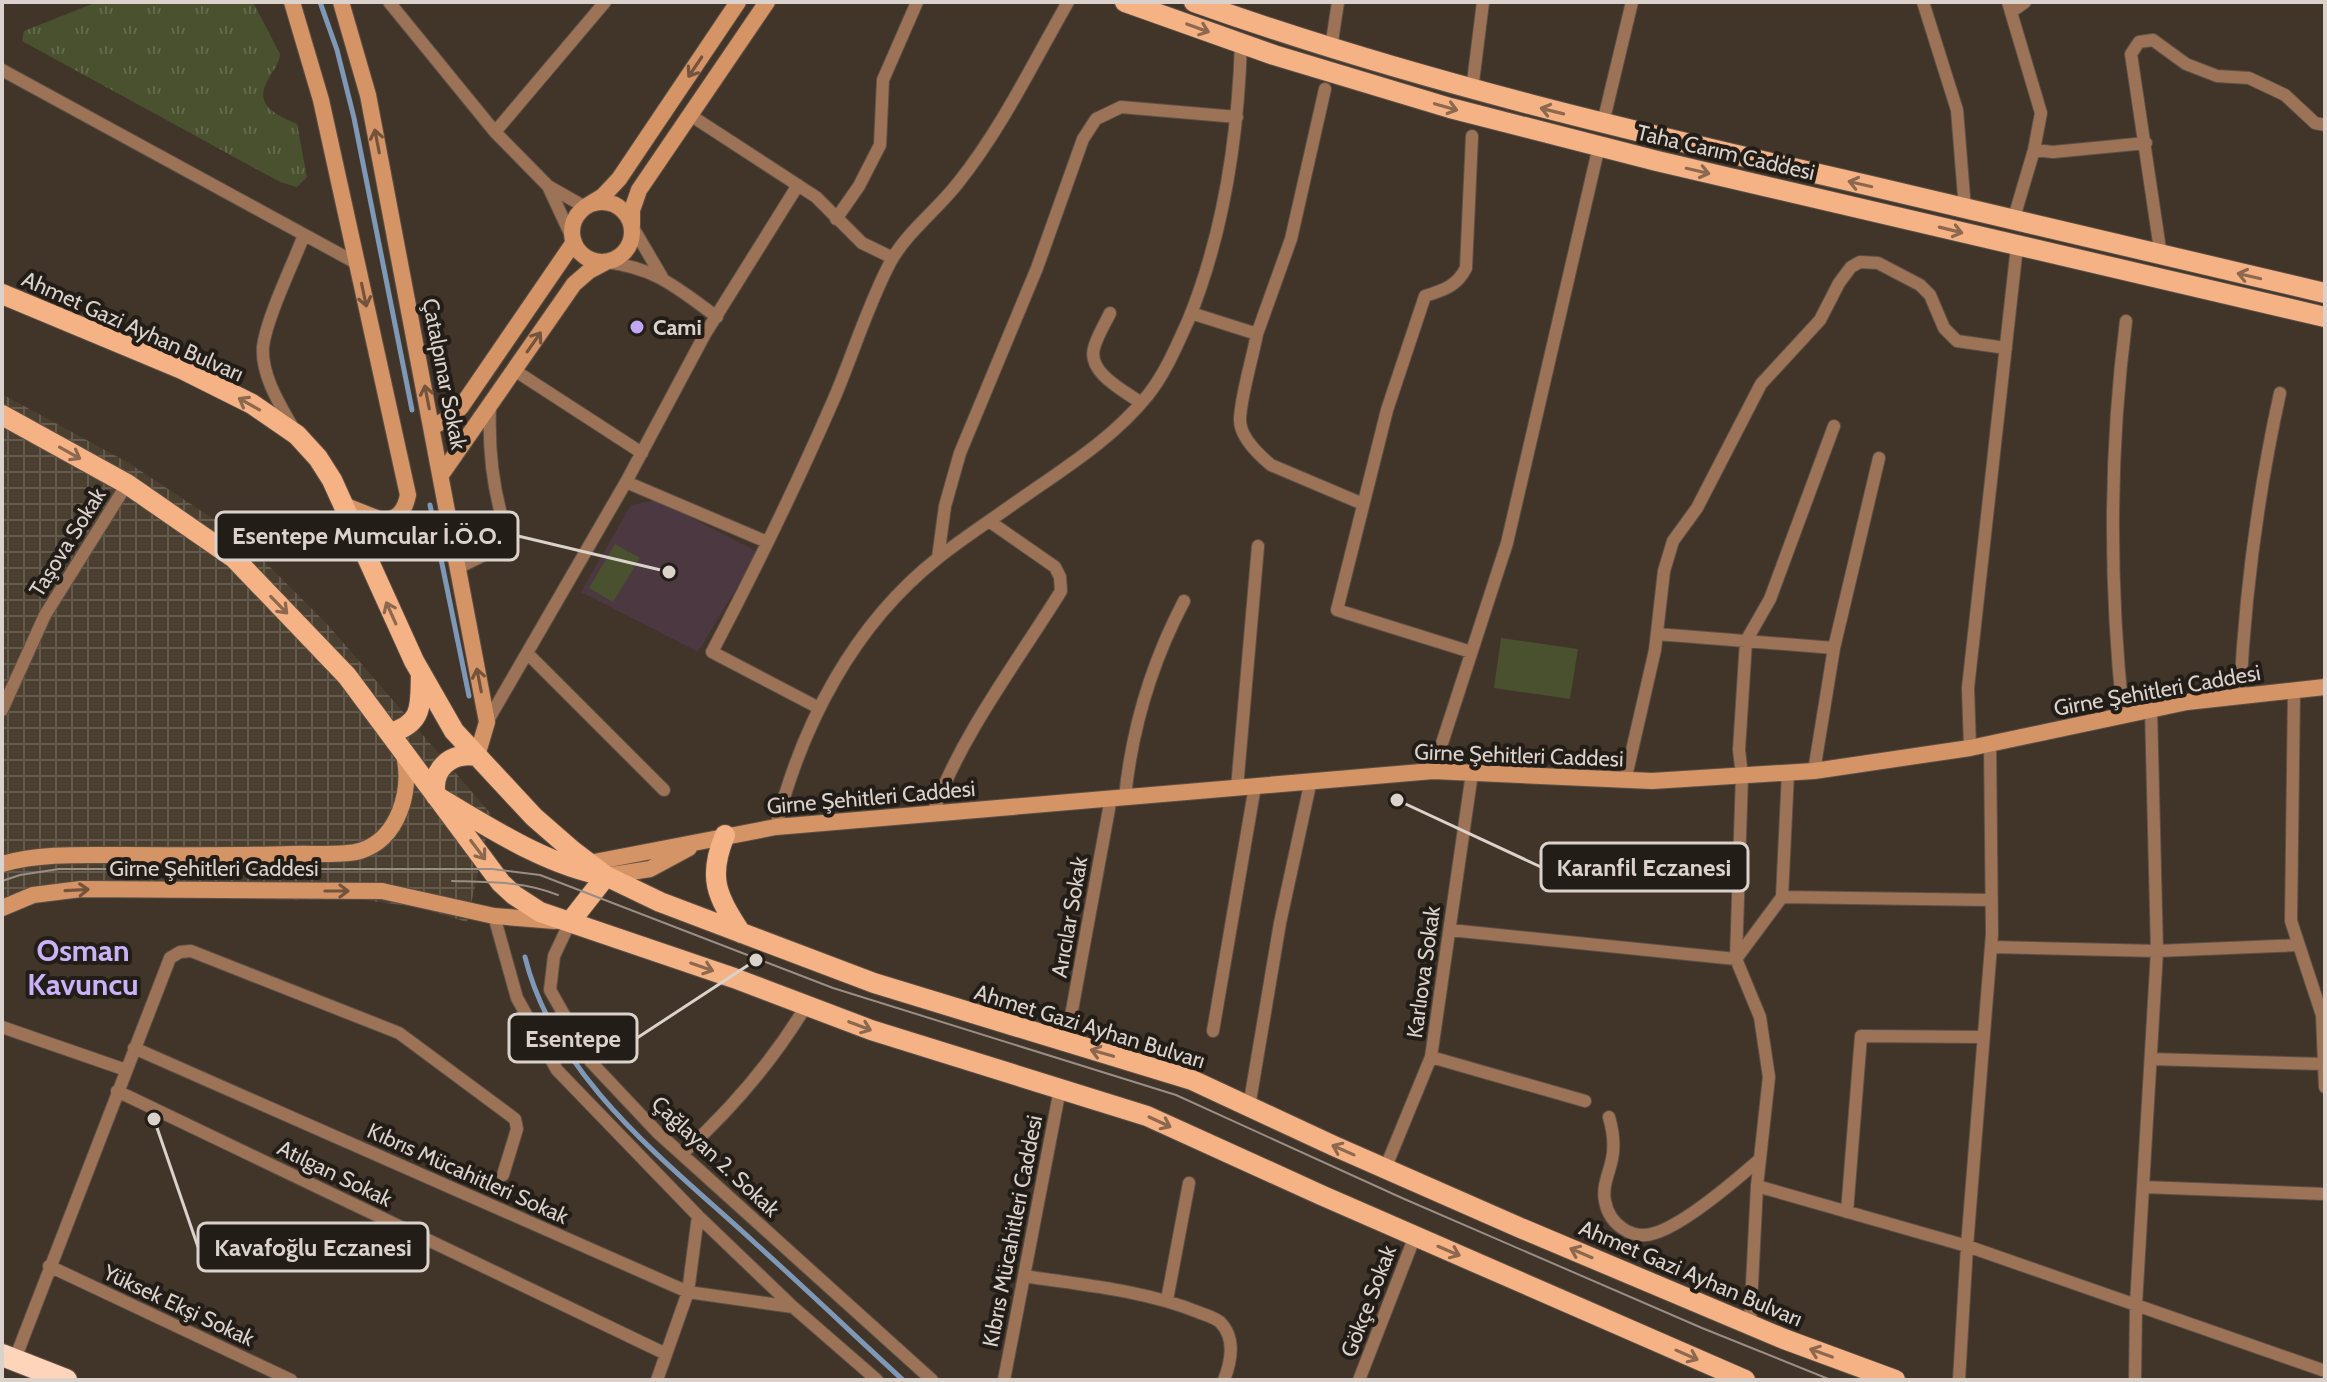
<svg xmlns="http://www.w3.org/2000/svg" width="2327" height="1382" viewBox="0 0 2327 1382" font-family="Cabin,sans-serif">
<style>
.industrial{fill:url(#industrial-grid)}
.education{fill:#4b3841}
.park{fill:url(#park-tufts)}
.pitch{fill:#49512f}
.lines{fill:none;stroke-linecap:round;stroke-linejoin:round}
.stream{stroke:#7e99b8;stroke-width:5}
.street-casing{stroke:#5d5046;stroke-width:14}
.secondary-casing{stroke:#5d5046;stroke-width:18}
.primary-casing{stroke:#5d5046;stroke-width:22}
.highway-casing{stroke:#5d5046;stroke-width:24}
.street{stroke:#9c7357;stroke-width:12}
.secondary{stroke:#d59466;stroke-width:16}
.primary{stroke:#f5b284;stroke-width:20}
.highway{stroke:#fed5ba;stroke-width:22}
.tram{stroke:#988e85;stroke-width:2}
.oneway{stroke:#8c684e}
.oneway2{stroke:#73533b}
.poi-dot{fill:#c2a8f3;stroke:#231d18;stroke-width:3}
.labels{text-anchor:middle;stroke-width:8;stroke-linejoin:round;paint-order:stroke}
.street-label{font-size:22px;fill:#dad2cb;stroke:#231d18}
.poi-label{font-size:22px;font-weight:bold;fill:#dad2cb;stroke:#231d18;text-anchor:start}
.district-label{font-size:30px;font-weight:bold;fill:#cab2f8;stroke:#231d18}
.leader{fill:none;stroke:#dad2cb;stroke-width:3}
.callout-dot{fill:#dad2cb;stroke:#231d18;stroke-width:3}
.callout{fill:#231d18;stroke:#dad2cb;stroke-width:3}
.callout-label{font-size:24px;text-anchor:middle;font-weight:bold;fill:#dad2cb}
</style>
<defs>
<pattern id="industrial-grid" width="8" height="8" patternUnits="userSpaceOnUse" patternTransform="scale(2)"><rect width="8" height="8" fill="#4b3f30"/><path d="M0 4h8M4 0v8" fill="none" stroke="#645a4d"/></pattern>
<pattern id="park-tufts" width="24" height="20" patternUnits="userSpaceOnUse" patternTransform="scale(2)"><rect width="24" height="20" fill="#49512f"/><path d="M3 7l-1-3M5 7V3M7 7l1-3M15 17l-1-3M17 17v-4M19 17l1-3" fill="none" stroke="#63694c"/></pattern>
</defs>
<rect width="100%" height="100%" fill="#413429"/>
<path class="industrial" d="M2 394 127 462 238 535 328 625 491 814 467 922 416 907 356 899 295 900 98 894 45 900 2 917Z"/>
<path class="education" d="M657 500 758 552 698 652 581 592 631 505Z"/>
<path class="park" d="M97 2H253L280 54C279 64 274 69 269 78 252 105 276 115 297 124L307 177 297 187 280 182 22 41 24 31Z"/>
<path class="pitch" d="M615 544 640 558 613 602 589 588Z
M1501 638 1578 649 1570 699 1494 688Z"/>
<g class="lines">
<path class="stream" d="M320 2 337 50 354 118 412 410
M430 505 469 696
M525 957C555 1079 667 1162 755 1243 805 1288 854 1335 903 1380"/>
<defs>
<path id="street" d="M389 2 495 132 548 186 585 207
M1923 2 1957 110 1965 209
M2008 2 2041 113 2034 150 2013 221
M2011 12 2025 2
M1331 48 1338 2
M2 70 358 264
M1472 90 1483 2
M690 115 816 197 862 243 893 258
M1603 123 1632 2
M495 132 605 2
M2034 150 2053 152 2146 143
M548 186 574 242
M836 219 859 186 880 145 883 80 917 2
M632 226 662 277
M2161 256 2131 54 2139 42 2153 40 2186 64 2217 76 2249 78 2285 95 2315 123 2325 125
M606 262C656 268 677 288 717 317
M1110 313C1105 324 1097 336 1094 348 1087 373 1125 391 1141 403
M1191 313 1257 334C1253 356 1240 399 1240 420 1240 437 1259 455 1271 465L1363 504
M1257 334 1291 239 1325 89
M514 370 642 453
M293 428C280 405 261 375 263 347 266 319 293 264 304 235
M626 482 767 542
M938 558 945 506 960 453 1037 268 1083 139 1096 119 1121 107 1237 117
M458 568 510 542C493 497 488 453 490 405
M1657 634 1834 648
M1471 652 1337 610 1387 410 1425 296C1444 290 1457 286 1466 268L1472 136
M527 653 664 790
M2294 690 2291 921 2322 1015 2325 1087
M2240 695C2245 593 2258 493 2280 393
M819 708 712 652C755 570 796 486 833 401 853 355 867 306 891 261 908 231 937 210 958 183 1002 128 1033 63 1068 2
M2 710 45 615 127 484
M2123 714C2109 582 2109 453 2126 321
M487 722 626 482 705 334 798 185
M1970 748 1968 688 2017 246
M1433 771 1507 543 1599 146
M1814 771 1834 648 1879 458
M1625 781 1655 650 1664 571 1673 541 1697 508 1761 384 1820 320 1839 283 1851 267 1860 262 1878 263 1920 285 1930 295 1944 328 1957 341 2006 348
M1237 788 1258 546
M1125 797C1132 727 1151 664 1184 601
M933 813C961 735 1017 662 1061 591L1060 577 1055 567 989 521
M776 827C802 724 854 624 938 558 962 539 988 522 1012 505 1060 471 1111 441 1148 395 1166 372 1176 347 1188 321 1224 233 1238 138 1241 43
M1782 897 1991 900
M494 916 517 998 557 1070 698 1216 793 1307 877 1380
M570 922 554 956 550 990 591 1062 657 1132 932 1380
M1450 930 1736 959 1782 897 1788 773
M1991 947 2157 951 2297 945
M2 1027 126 1070
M1213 1031 1255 786
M1066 1043 1111 798
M134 1048 688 1292 793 1307
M1431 1057 1585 1101
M2151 1059 2324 1064
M117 1091 666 1354
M1249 1107 1280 923 1311 780
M1609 1117C1613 1131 1615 1145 1612 1159 1609 1174 1602 1186 1605 1201 1609 1224 1632 1241 1655 1233 1685 1224 1735 1181 1760 1159
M682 1154C731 1110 772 1062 806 1006
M1385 1169 1431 1057 1472 773
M1757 1186 1967 1246 2325 1371
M2143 1187 2325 1194
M1847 1212 1861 1036 1983 1037
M49 1266 291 1380
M1024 1276C1082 1285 1143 1290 1198 1312 1205 1315 1214 1317 1220 1322 1236 1338 1231 1362 1224 1380
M1167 1300 1189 1183
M1750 1324 1757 1186 1769 1077 1760 1017 1736 959 1742 775 1739 750 1746 641 1770 599 1834 426
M15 1359 170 958 180 952 191 951 399 1033 515 1119 517 1129 503 1175
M657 1380 688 1292 698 1216
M1004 1380 1060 1089
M1359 1380 1415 1236
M1959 1380 1967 1246 1992 934 1990 744
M2135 1380 2136 1304 2157 951 2151 709"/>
<path id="secondary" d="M292 2 321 100 408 495C405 510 399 518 384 521L346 506
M341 2 368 95 487 722 477 756
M572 232a30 30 0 1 1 60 0a30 30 0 1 1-60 0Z
M585 207 603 196 619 179 738 2
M632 226V210L639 190 767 2
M432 427 451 417 461 407 574 242
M441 475 574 284 589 271 606 262
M589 863 776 827 1433 771 1652 781 1814 771 1970 748 2187 702 2325 687
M2 864C41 853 82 855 123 855 180 855 236 856 293 854 312 853 343 856 360 851 399 839 412 790 404 755
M606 876 650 869 689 848
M2 908 33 895 81 889 382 891 494 916 555 921"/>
<path id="primary" d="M1125 2 1274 55 1450 108 1657 161 2325 317
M1194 2C1415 81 1643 134 1871 186 2023 221 2174 258 2325 293
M2 294 182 369 252 404 297 435 318 458 332 480 414 661 454 731 534 817 573 851 606 876 660 902 874 983 1192 1080 1334 1146 1523 1229 1784 1339 1895 1380
M2 415 127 484 234 558 347 676 501 883 514 895 540 912 734 978 871 1030 1147 1116 1321 1195 1745 1380
M390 733C424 723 420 705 421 674
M477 756C451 751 430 770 436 796 489 827 545 865 606 876L570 922
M725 835C707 878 717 896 741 933"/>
<path id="highway" d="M2 1355 66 1380"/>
</defs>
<use href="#street" class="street-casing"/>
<use href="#secondary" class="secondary-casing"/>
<use href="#primary" class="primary-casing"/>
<use href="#highway" class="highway-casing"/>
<use href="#street" class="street"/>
<use href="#secondary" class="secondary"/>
<use href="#primary" class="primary"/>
<use href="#highway" class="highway"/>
<path class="tram" d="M2 881 20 875 59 869H492L540 875 833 988 1176 1095 1402 1198 1702 1328 1831 1380
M452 881C488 882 523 881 558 895"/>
</g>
<defs><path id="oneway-shaft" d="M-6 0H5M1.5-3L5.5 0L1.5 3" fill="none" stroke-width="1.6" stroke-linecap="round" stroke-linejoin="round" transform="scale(2)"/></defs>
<g class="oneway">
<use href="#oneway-shaft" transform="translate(1198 28) rotate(20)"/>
<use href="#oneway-shaft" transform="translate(1446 107) rotate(16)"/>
<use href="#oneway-shaft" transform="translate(1552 111) rotate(-166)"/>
<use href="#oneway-shaft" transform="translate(1698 171) rotate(13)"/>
<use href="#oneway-shaft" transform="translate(1860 184) rotate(-167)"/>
<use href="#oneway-shaft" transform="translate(1951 230) rotate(14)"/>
<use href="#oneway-shaft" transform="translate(2249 276) rotate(-167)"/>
<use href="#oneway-shaft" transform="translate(249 404) rotate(-151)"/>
<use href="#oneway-shaft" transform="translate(70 453) rotate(29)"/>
<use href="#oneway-shaft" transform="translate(279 605) rotate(46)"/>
<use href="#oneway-shaft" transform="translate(391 613) rotate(-114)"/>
<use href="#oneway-shaft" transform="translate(478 850) rotate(53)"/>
<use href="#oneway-shaft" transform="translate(702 967) rotate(19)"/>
<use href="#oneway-shaft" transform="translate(860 1026) rotate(21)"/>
<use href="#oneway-shaft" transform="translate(1102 1053) rotate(-164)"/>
<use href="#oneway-shaft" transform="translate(1160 1122) rotate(25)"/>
<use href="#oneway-shaft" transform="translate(1343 1150) rotate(-156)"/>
<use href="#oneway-shaft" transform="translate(1449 1251) rotate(23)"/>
<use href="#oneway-shaft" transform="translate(1581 1253) rotate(-157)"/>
<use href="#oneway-shaft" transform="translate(1821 1353) rotate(-160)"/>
<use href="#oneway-shaft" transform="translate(1687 1355) rotate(24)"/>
</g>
<g class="oneway2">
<use href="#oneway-shaft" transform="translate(695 67) rotate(124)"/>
<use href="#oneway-shaft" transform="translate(377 141) rotate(-101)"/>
<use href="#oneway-shaft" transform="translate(364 295) rotate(78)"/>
<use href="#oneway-shaft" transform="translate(534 342) rotate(-55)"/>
<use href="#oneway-shaft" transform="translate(427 397) rotate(-101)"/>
<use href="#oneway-shaft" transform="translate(479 680) rotate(-101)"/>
<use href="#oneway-shaft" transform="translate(77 890) rotate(-3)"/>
<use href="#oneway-shaft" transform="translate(337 891)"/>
</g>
<circle class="poi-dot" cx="637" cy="327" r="8"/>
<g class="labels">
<g class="street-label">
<text transform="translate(1726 152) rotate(13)" y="8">Taha Carım Caddesi</text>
<text transform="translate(133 326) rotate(24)" y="8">Ahmet Gazi Ayhan Bulvarı</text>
<text transform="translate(445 374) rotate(79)" y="8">Çatalpınar Sokak</text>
<text transform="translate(67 542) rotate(-58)" y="8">Taşova Sokak</text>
<text transform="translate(2157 690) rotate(-10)" y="8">Girne Şehitleri Caddesi</text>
<text transform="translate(1519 755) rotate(2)" y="8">Girne Şehitleri Caddesi</text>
<text transform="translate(871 797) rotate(-5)" y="8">Girne Şehitleri Caddesi</text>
<text x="214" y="876">Girne Şehitleri Caddesi</text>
<text transform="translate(1069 917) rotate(-80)" y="8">Arıcılar Sokak</text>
<text transform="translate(1423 972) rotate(-82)" y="8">Karlıova Sokak</text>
<text transform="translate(1090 1026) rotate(17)" y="8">Ahmet Gazi Ayhan Bulvarı</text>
<text transform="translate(716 1156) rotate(43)" y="8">Çağlayan 2. Sokak</text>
<text transform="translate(335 1173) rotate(26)" y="8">Atılgan Sokak</text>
<text transform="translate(468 1173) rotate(24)" y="8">Kıbrıs Mücahitleri Sokak</text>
<text transform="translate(1012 1231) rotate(-79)" y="8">Kıbrıs Mücahitleri Caddesi</text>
<text transform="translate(1691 1273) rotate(23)" y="8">Ahmet Gazi Ayhan Bulvarı</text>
<text transform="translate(1368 1301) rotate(-69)" y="8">Gökçe Sokak</text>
<text transform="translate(179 1305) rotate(25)" y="8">Yüksek Ekşi Sokak</text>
</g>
<g class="poi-label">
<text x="653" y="335">Cami</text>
</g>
<g class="district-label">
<text x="83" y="961">Osman<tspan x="83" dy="34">Kavuncu</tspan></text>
</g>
</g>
<path class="leader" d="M669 572L518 536M1397 800L1541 867M756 960L637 1038M154 1119L198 1247"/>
<g class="callout-dot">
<circle cx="669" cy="572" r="8"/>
<circle cx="1397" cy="800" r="8"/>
<circle cx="756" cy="960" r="8"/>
<circle cx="154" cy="1119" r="8"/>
</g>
<g class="callout">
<rect x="216" y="512" width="302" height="48" rx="8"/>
<rect x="1541" y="843" width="207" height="48" rx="8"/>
<rect x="509" y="1014" width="128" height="48" rx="8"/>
<rect x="198" y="1223" width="230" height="48" rx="8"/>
</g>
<g class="callout-label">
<text x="367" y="544">Esentepe Mumcular İ.Ö.O.</text>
<text x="1644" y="876">Karanfil Eczanesi</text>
<text x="573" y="1047">Esentepe</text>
<text x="313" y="1256">Kavafoğlu Eczanesi</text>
</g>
<rect width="2327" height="1382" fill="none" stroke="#dad2cb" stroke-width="8"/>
</svg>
